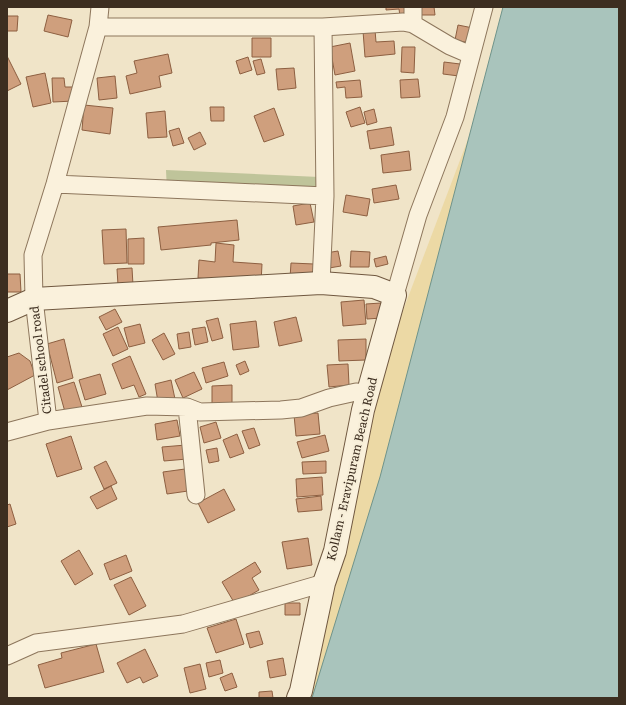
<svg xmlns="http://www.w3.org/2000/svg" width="626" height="705" viewBox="0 0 626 705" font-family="Literata,serif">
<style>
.sand{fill:#ecd9a5}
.cemetery{fill:#bfc49a}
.water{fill:#a9c4bc;stroke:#6f938a}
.building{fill:#cf9f7d;stroke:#8d5f41}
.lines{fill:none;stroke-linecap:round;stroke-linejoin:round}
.street-casing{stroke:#8d765c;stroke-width:19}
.secondary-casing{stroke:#6f573f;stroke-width:24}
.street{stroke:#faf1dc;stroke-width:17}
.secondary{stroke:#faf1dc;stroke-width:22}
.labels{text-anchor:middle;stroke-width:4;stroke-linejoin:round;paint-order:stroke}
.street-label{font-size:12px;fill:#3d2e20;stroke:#f7eed8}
</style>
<rect width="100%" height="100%" fill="#f0e4c8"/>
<path class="sand" d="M501 52 356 698H294L345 531 393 337Z"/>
<path class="cemetery" d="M166 170 319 177 316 198 167 192Z"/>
<path class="water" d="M503 7H619V698H312L380 477Z"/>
<path class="building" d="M386 7H410L411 14 400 16 399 9 386 10Z
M417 7H434L435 15H417Z
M48 15 72 20 68 37 44 31Z
M7 16H18L17 31H7Z
M458 25 473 28 470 43 455 40Z
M375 30 376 42 394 41 395 54 365 57 363 31Z
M252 38H271V57H252Z
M350 43 355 71 335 75 330 47Z
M402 47H415L414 73 401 72Z
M168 54 172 73 159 76 161 87 130 94 126 76 137 73 134 61Z
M7 56 21 84 7 91Z
M248 57 252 70 240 74 236 61Z
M261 59 265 73 257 75 253 61Z
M444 62 460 64 459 76 443 74Z
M294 68 296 88 278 90 276 69Z
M45 73 51 103 33 107 26 77Z
M115 76 117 98 99 100 97 78Z
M52 78H64L65 87H73L74 101 53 102Z
M418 79 420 97 401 98 400 80Z
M360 80 362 97 346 98 345 87 337 88 336 82Z
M84 105 113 108 110 134 82 130Z
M210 107H224V121H211Z
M360 107 365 123 351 127 346 112Z
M274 108 284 135 264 142 254 116Z
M374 109 377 122 367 125 364 112Z
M165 111 167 137 148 138 146 113Z
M391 127 394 145 370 149 367 131Z
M179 128 184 143 173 146 169 131Z
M200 132 206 144 194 150 188 138Z
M409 151 411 170 383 173 381 155Z
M396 185 399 199 374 203 372 189Z
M346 195 370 199 367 216 343 212Z
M310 203 314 222 296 225 293 206Z
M237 220 239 240 211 243V245L161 250 158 227Z
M126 229 127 263 104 264 102 230Z
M144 238V264H128V239Z
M216 243 234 245 233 262 262 264 261 283 198 278 199 260 215 262Z
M338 251 341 266 329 268 326 253Z
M351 251 370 252 369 267H350Z
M386 256 388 264 376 267 374 259Z
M291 263 314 264V273L290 278Z
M132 268 133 285H118L117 269Z
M7 274H20L21 292H7Z
M364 300 366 324 343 326 341 302Z
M381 303 382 318 367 319 366 304Z
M115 309 122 322 106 330 99 317Z
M296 317 302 341 279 346 274 322Z
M218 318 223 338 212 341 206 321Z
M256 321 259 347 233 350 230 324Z
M140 324 145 343 129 347 124 328Z
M118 327 128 349 113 356 103 334Z
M205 327 208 342 195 345 192 329Z
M189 332 191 347 179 349 177 334Z
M164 333 175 354 163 360 152 340Z
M64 339 73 378 57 383 47 344Z
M366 339V360L339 361 338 340Z
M19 353 30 361 35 375 7 390V357Z
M130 356 146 394 139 397 134 385 122 389 112 364Z
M245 361 249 371 240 375 236 365Z
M224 362 228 376 206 383 202 368Z
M348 364 349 385 329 387 327 365Z
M194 372 202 389 183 398 175 380Z
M100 374 106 394 85 400 79 380Z
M171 380 175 399 158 402 155 384Z
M74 382 82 407 65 412 58 387Z
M232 385V407H212V386Z
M318 413 320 434 296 436 294 415Z
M177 420 180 436 157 440 155 424Z
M216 422 221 438 204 443 200 427Z
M254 428 260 445 249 449 242 431Z
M237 434 244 453 230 458 223 440Z
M325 435 329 451 302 458 297 442Z
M71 436 82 469 57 477 46 444Z
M186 445 187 459 164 461 162 447Z
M217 448 219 461 209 463 206 450Z
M106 461 117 483 104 489 94 467Z
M326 461V473L303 474 302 462Z
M185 469 188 491 167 494 163 472Z
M322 477 323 495 297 497 296 479Z
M111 486 117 499 97 509 90 497Z
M224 489 235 510 208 523 198 503Z
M321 496 322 510 298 512 296 499Z
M10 504 16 524 7 527V505Z
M308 538 312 565 287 569 282 542Z
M79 550 93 574 75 585 61 561Z
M126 555 132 571 110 580 104 564Z
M255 562 261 572 252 578 259 590 235 604 222 582Z
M131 577 146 606 129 615 114 585Z
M285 603H300V615H285Z
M236 619 244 644 216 653 207 628Z
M259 631 263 644 250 648 246 634Z
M96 644 104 672 45 688 38 665 62 658 61 653Z
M145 649 158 676 143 683 140 677 127 683 117 663Z
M283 658 286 675 270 678 267 661Z
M220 660 223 673 209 677 206 663Z
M200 664 206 689 190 693 184 668Z
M232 673 237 687 225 691 220 678Z
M272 691 273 698H259V692Z"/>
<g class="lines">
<defs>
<path id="street" d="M413 24 450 46 471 55
M98 27H323L325 196 321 283
M323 27 403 22 413 24V7
M55 184 325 196
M395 295 418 215 455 117 484 7
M187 407 196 495
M48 421 34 299 33 255 55 184 76 107 98 27 100 7
M7 432 48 421 147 406 187 407 200 412 281 410 301 408 329 398 356 392 368 393
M7 656 36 643 183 624 324 583"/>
<path id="secondary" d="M7 311 34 299 321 283 374 287 395 295 363 410 335 551 324 583 301 691 298 698"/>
</defs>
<use href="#street" class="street-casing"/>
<use href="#secondary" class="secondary-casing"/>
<use href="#street" class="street"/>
<use href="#secondary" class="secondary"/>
</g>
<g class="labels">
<g class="street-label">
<text transform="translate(41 360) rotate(-97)" y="4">Citadel school road</text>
<text transform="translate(352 469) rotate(-77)" y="4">Kollam - Eravipuram Beach Road</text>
</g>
</g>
<rect width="626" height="705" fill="none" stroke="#3d2e20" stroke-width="16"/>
</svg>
